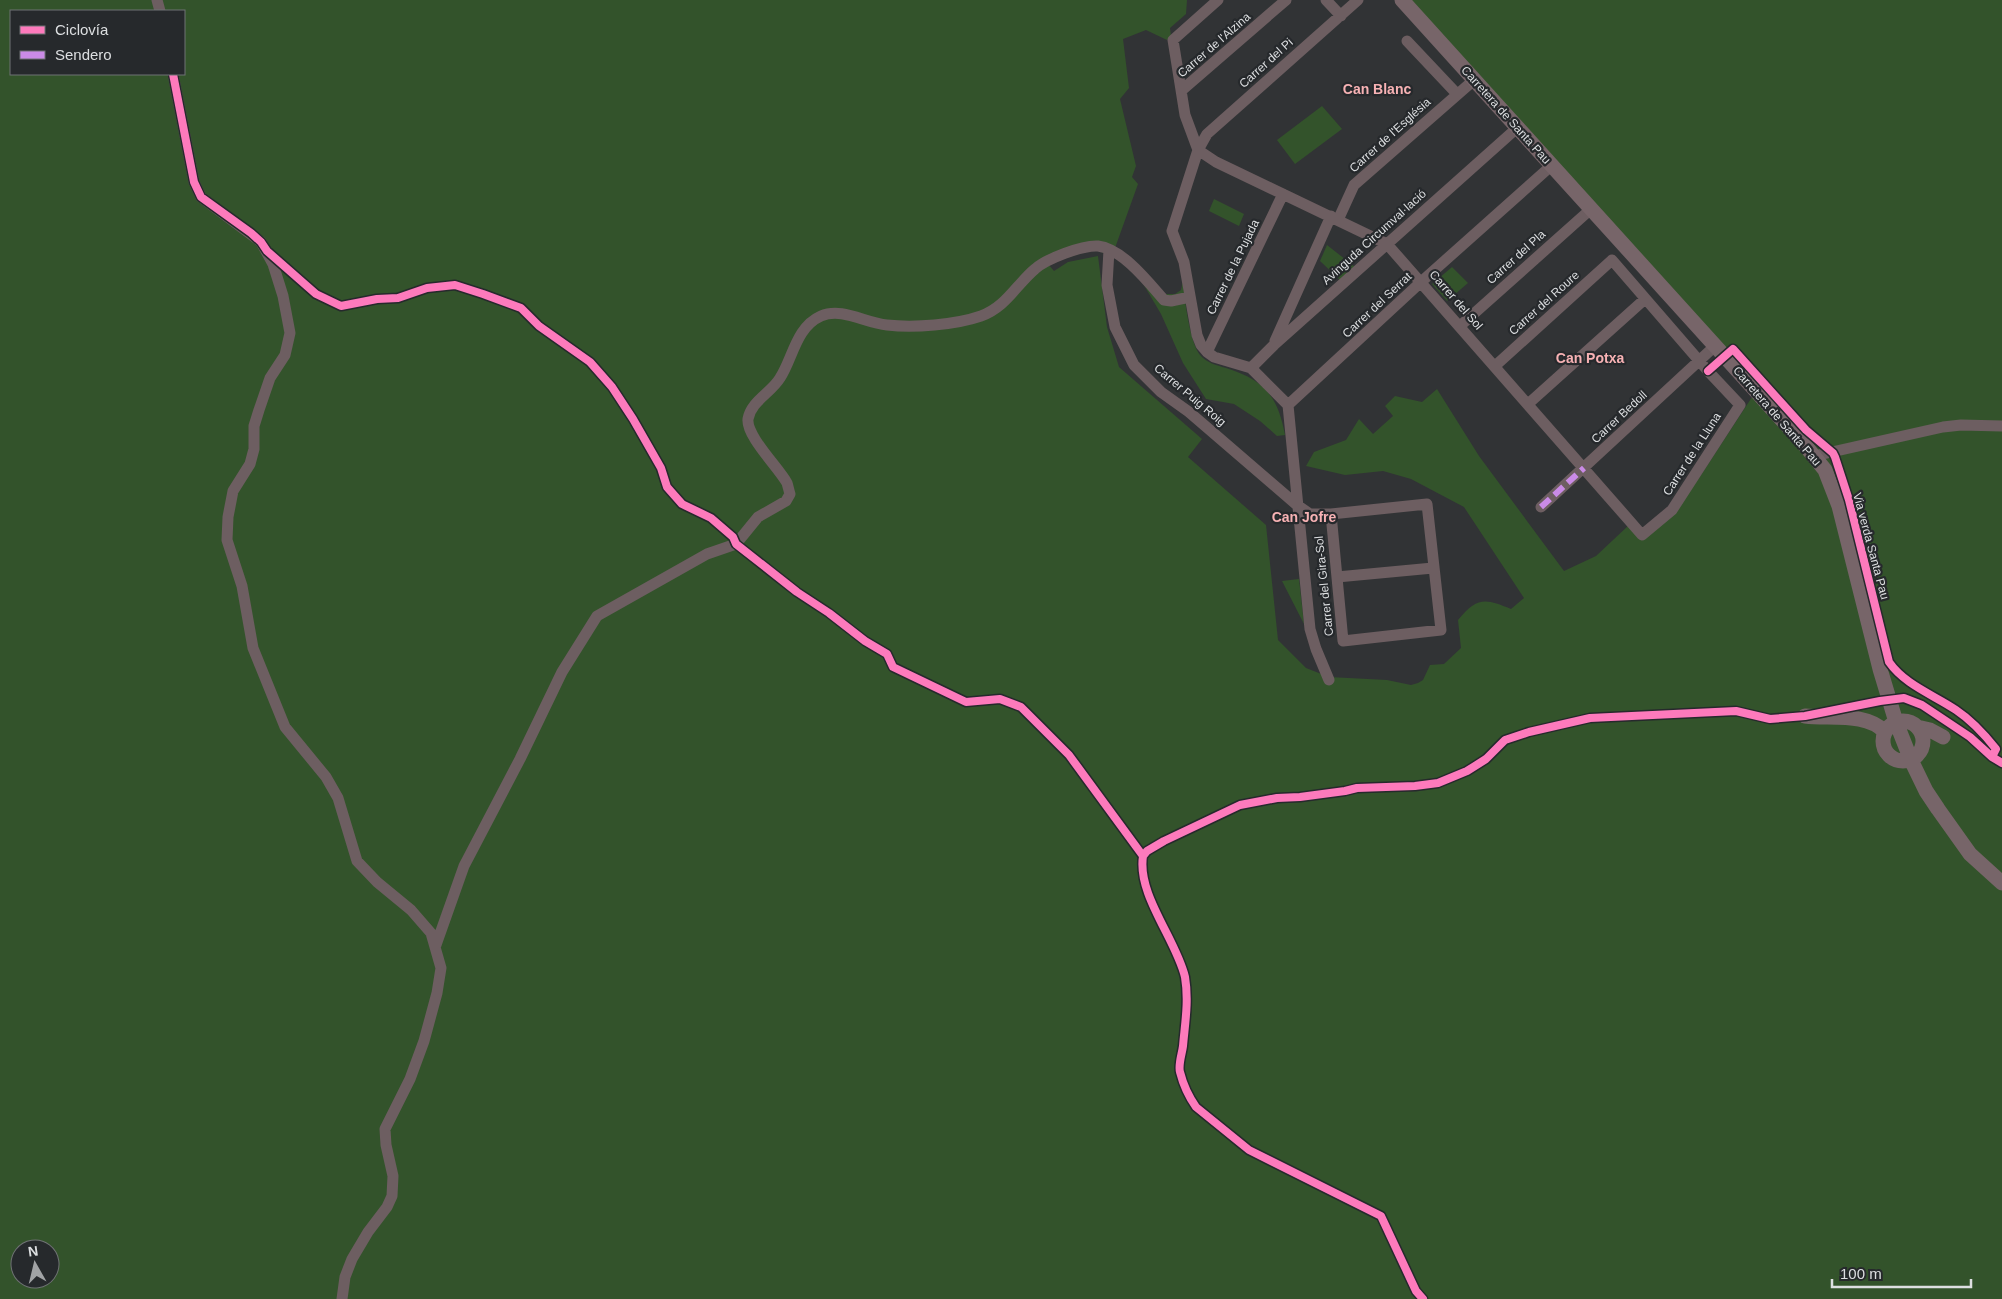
<svg xmlns="http://www.w3.org/2000/svg" width="2002" height="1299" viewBox="0 0 2002 1299" font-family="Helvetica,sans-serif">
<style>
.green{fill:#33532b;fill-rule:evenodd}
.lines{fill:none;stroke-linecap:round;stroke-linejoin:round}
.minor{stroke:#6d5e61;stroke-width:11}
.major{stroke:#776569;stroke-width:15}
.quiet{stroke:#ca8be6;stroke-width:6;stroke-dasharray:12 6;stroke-linecap:butt}
.cycleway-casing{stroke:#26292c;stroke-width:11}
.cycleway{stroke:#fd7abc;stroke-width:8}
.labels{text-anchor:middle;stroke-width:4.5;stroke-linejoin:round;paint-order:stroke}
.street-label{font-size:12px;fill:#dddfe1;stroke:#26292c}
.neighbourhood-label{font-size:14px;font-weight:bold;fill:#f7b2b4;stroke:#26292c}
</style>
<rect width="100%" height="100%" fill="#313335"/>
<path class="green" d="M0 0H1187L1186 14 1170 28 1171 36 1167 40 1146 30 1123 39 1129 88 1120 99 1136 166 1132 177 1138 184 1115 248 1164 294H1175L1181 290 1183 281C1184 297 1190 343 1200 355 1207 363 1216 365 1226 368 1264 380 1278 396 1285 435L1277 436 1260 421 1234 404 1206 399 1183 363 1161 314 1138 275 1123 261 1094 249 1048 264 1054 271 1068 262 1098 256 1107 327 1119 367 1202 439 1188 457 1266 525 1278 640 1306 668 1329 677 1387 680 1411 685 1418 683 1423 680 1430 665 1444 664 1461 648 1458 620C1477 597 1485 598 1511 609L1524 598 1464 507 1411 479 1383 471 1345 475 1306 466 1314 452 1346 440 1359 419 1373 434 1393 416 1385 406 1395 396 1422 402 1437 389 1479 456 1564 571 1596 556 1629 525 1638 535 1699 478 1756 391 1401 0H2002V1299H0ZM11 11H184V74H11ZM20 1249H50V1279H20Z
M1322 106 1342 129 1295 164 1277 140Z
M1214 199 1244 214 1239 226 1209 211Z
M1327 245 1355 267 1340 280 1320 261Z
M1452 267 1468 283 1447 301 1432 284Z
M1299 579 1304 624 1282 581Z"/>
<g class="lines">
<path class="minor" d="M157 0 160 11
M1218 0 1173 40 1185 115 1198 150 1172 231 1184 262 1197 335 1201 345 1207 352 1214 357 1251 368 1288 405 1310 629 1316 649 1329 680
M1326 0 1341 16
M1358 0 1207 134 1198 150 1216 162 1387 244 1642 535 1672 510 1740 405 1708 371 1612 260 1495 366
M1407 41 1457 94
M173 74 194 182 201 197 261 242 273 264 283 296 290 333 285 355 270 378 259 410 254 426V449L250 464 233 491 228 517 227 540 242 586 253 648 285 727 326 777 338 798 357 861 377 882 411 910 431 933 441 968 437 993 424 1041 410 1079 385 1129 386 1145 393 1176 392 1196 387 1207 368 1232 352 1259 345 1277 342 1299
M1182 90 1286 0
M1338 220 1354 185 1474 80
M1109 250 1107 285 1115 327 1134 365 1161 392 1189 412 1297 505 1310 514H1331L1427 504 1441 630 1343 641 1331 514
M1460 326 1591 209
M1275 341 1331 216
M1207 352 1283 194
M1251 368 1274 345 1517 128
M1528 404 1645 299
M1288 405 1421 282 1551 166
M1814 456 1943 427 1961 425 2002 426
M1541 507 1715 346
M1337 577 1433 568
M436 945 464 866 520 759 562 672 597 616 707 554 736 544 758 517 786 501 790 494C789 491 788 486 787 483 779 468 746 436 748 419 751 401 771 393 780 378 793 358 796 327 821 316 842 307 865 323 887 325 914 328 955 325 981 316 1006 307 1016 285 1035 269 1046 259 1082 245 1098 246 1123 249 1149 283 1164 300L1171 301 1190 297"/>
<path class="major" d="M1402 0 1804 444 1825 470 1839 506 1880 669 1896 722 1911 760 1926 791 1938 809 1970 854 2002 883
M1805 716C1830 719 1867 712 1885 732
M1883 741a20 20 0 1 1 40 0a20 20 0 1 1-40 0Z
M1917 727 1930 730 1943 737"/>
<path class="quiet" d="M1541 507 1584 468"/>
<defs>
<path id="cycleway" d="M173 74 194 182 201 197 251 233 261 242 267 251 316 294 341 306 377 299 398 298 427 288 455 285 483 294 521 308 539 326 590 362 612 387 633 419 661 468 667 487 682 504 711 518 733 537 736 544 797 592 829 613 865 641 887 654 893 667 966 702 1000 699 1021 707 1069 755 1143 856
M1708 371 1733 349 1806 430 1833 453 1835 457 1849 500 1889 662C1905 685 1934 695 1956 710 1971 720 1985 735 1996 749L1992 757
M1143 856 1147 851 1164 841 1240 805 1277 798 1300 797 1345 791 1357 788 1415 786 1438 783 1467 771 1486 759 1505 740 1529 732 1590 718 1736 711 1770 719 1805 716 1880 701 1904 698 1922 705 1970 737 1992 757 2002 763
M1143 856C1137 895 1176 939 1185 977 1189 1001 1185 1023 1183 1046 1182 1054 1178 1065 1180 1072 1183 1084 1189 1097 1196 1107L1249 1150 1381 1216 1416 1291 1423 1299"/>
</defs>
<use href="#cycleway" class="cycleway-casing"/>
<use href="#cycleway" class="cycleway"/>
</g>
<g class="labels">
<g class="street-label">
<text transform="translate(1214 45) rotate(-41)" y="4">Carrer de l'Alzina</text>
<text transform="translate(1266 63) rotate(-42)" y="4">Carrer del Pi</text>
<text transform="translate(1506 115) rotate(48)" y="4">Carretera de Santa Pau</text>
<text transform="translate(1390 135) rotate(-42)" y="4">Carrer de l'Església</text>
<text transform="translate(1374 237) rotate(-42)" y="4">Avinguda Circumval·lació</text>
<text transform="translate(1516 257) rotate(-42)" y="4">Carrer del Pla</text>
<text transform="translate(1233 267) rotate(-64)" y="4">Carrer de la Pujada</text>
<text transform="translate(1456 300) rotate(49)" y="4">Carrer del Sol</text>
<text transform="translate(1544 303) rotate(-42)" y="4">Carrer del Roure</text>
<text transform="translate(1377 305) rotate(-43)" y="4">Carrer del Serrat</text>
<text transform="translate(1190 395) rotate(40)" y="4">Carrer Puig Roig</text>
<text transform="translate(1777 416) rotate(49)" y="4">Carretera de Santa Pau</text>
<text transform="translate(1619 417) rotate(-43)" y="4">Carrer Bedoll</text>
<text transform="translate(1692 454) rotate(-57)" y="4">Carrer de la Lluna</text>
<text transform="translate(1871 546) rotate(75)" y="4">Via verda Santa Pau</text>
<text transform="translate(1324 586) rotate(-96)" y="4">Carrer del Gira-Sol</text>
</g>
<g class="neighbourhood-label">
<text x="1377" y="94">Can Blanc</text>
<text x="1590" y="363">Can Potxa</text>
<text x="1304" y="522">Can Jofre</text>
</g>
</g>
<rect x="10" y="10" width="175" height="65" fill="#26292c" stroke="#6f7274"/>
<rect x="20" y="26" width="25" height="8" fill="#fd7abc" stroke="#6f7274"/>
<text x="55" y="35" font-size="15" fill="#dddfe1">Ciclovía</text>
<rect x="20" y="51" width="25" height="8" fill="#ca8be6" stroke="#6f7274"/>
<text x="55" y="60" font-size="15" fill="#dddfe1">Sendero</text>
<g transform="translate(35 1264) rotate(352)"><circle r="24" fill="#26292c" stroke="#6f7274"/>
<path d="M0-4L9 19L0 12L-9 19Z" fill="#a1a3a5"/>
<text y="-8" font-size="14" font-weight="bold" text-anchor="middle" fill="#dddfe1">N</text>
</g>
<path d="M1832 1279v8h139v-8" fill="none" stroke="#dddfe1" stroke-width="2.5"/>
<text x="1840" y="1279" font-size="15" fill="#dddfe1" stroke="#26292c" stroke-width="4" paint-order="stroke">100 m</text>
</svg>
